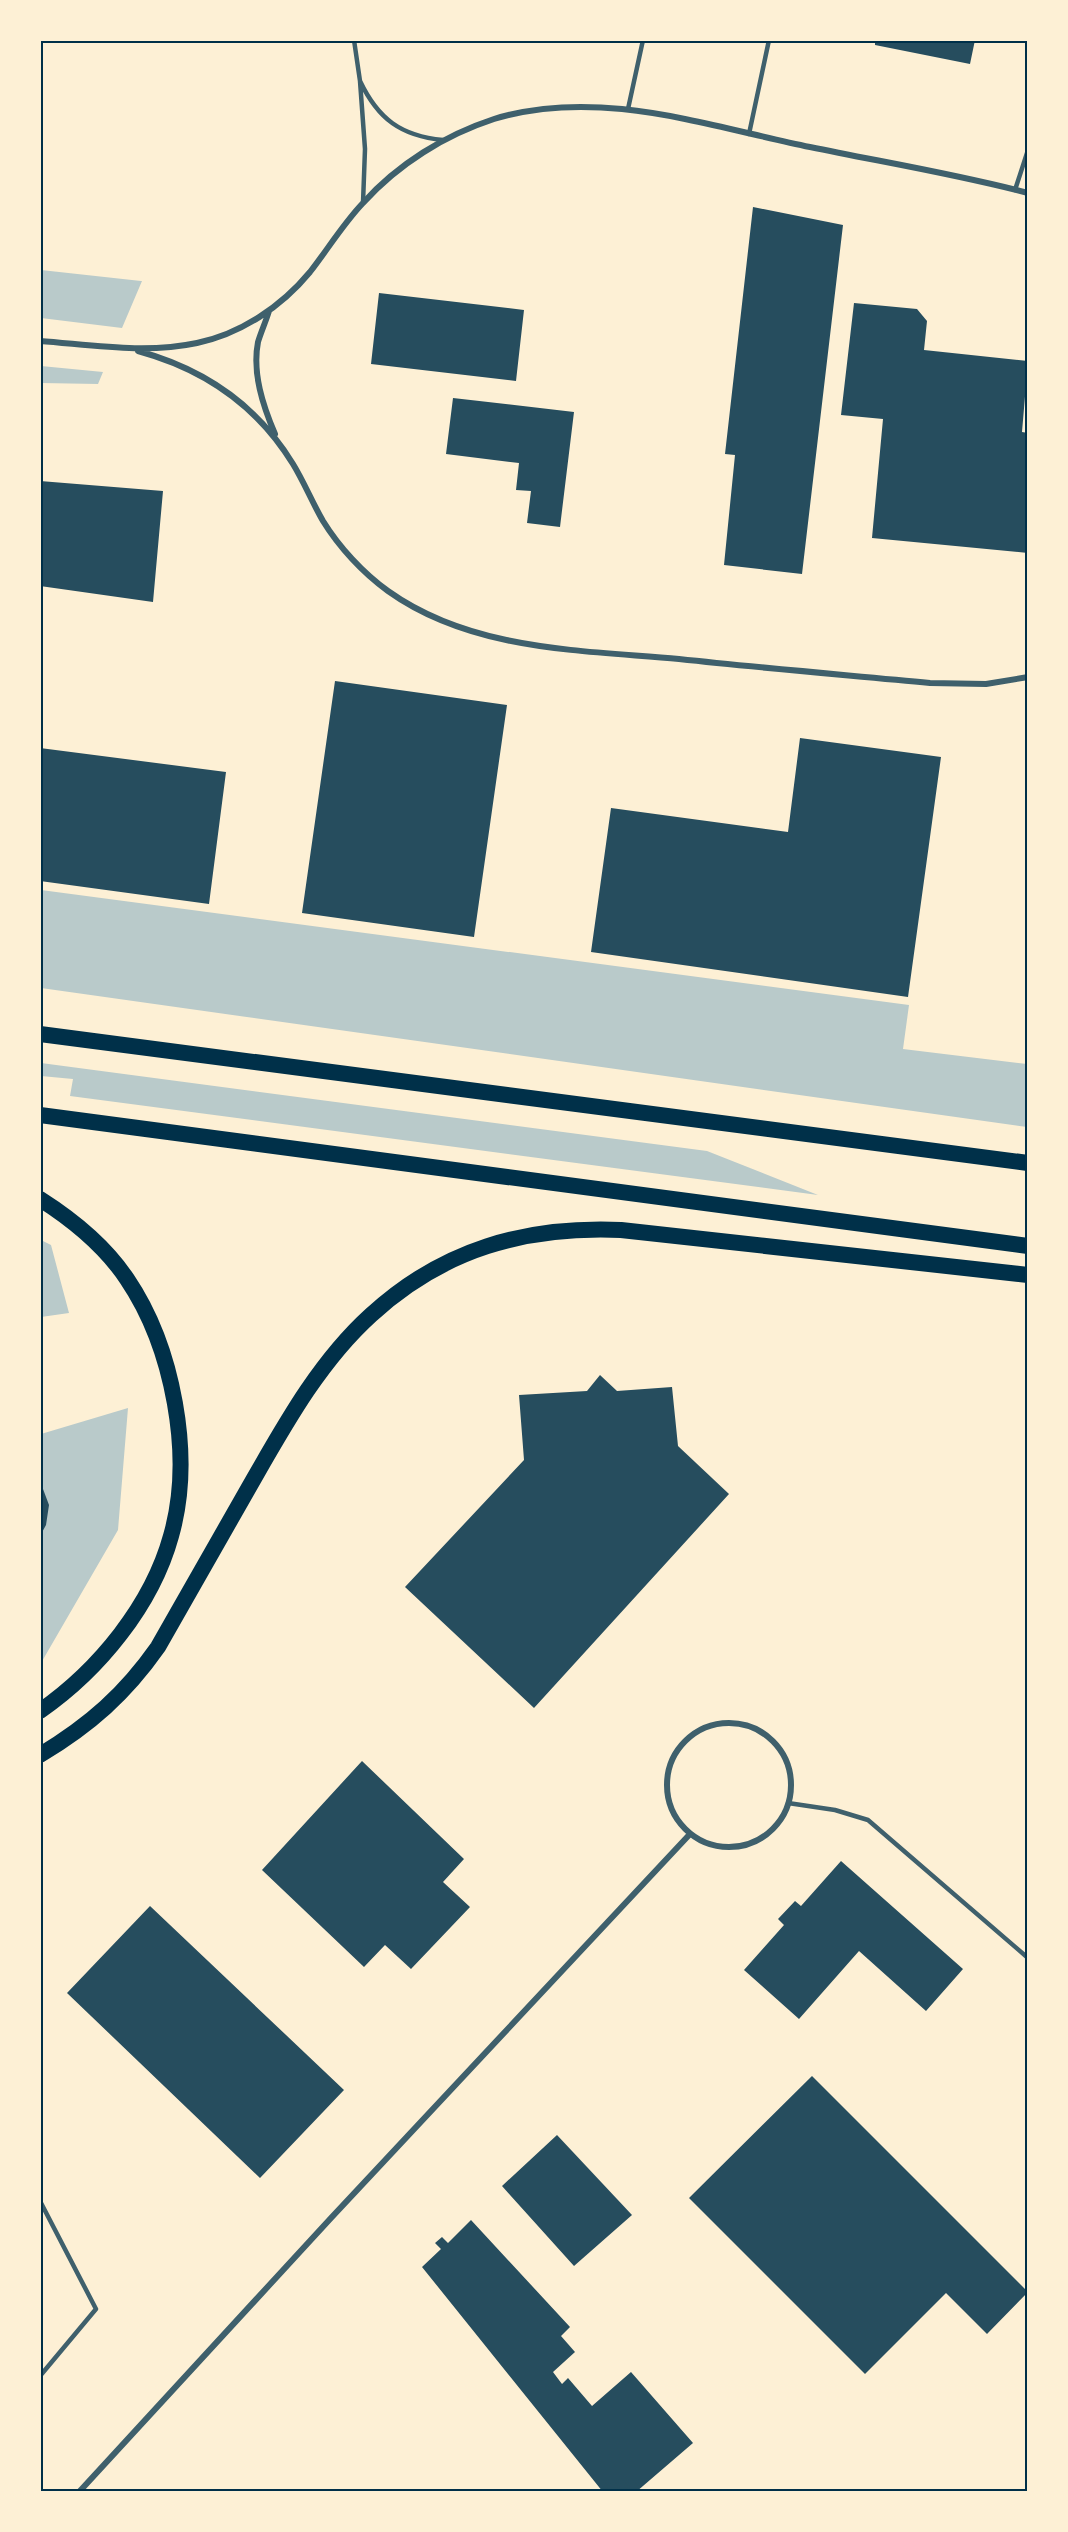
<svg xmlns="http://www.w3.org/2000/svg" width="1068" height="2532" viewBox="0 0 1068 2532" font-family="'Varela Round',sans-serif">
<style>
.green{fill:#b9caca}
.building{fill:#264d5e}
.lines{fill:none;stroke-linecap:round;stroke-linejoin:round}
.service{stroke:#3f606c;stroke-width:4.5}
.minor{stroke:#3f606c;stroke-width:6}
.trunk{stroke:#003049;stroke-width:16}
.neatline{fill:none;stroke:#003049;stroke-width:2}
</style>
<rect width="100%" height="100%" fill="#fdf0d5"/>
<path class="green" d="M41 270 141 281H142L122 328 41 318Z
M41 366 103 372 98 384 41 383Z
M41 890 909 1005 903 1049 1027 1064V1127L41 988Z
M41 1063 707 1151 818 1195 70 1096 73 1079 41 1076Z
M41 1240 51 1245 69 1313 41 1317Z
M128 1408 118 1530 41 1663V1434Z"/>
<path class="building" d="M875 40H975L970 64 875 45Z
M753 207 843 225 802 574 724 565 735 455 725 454Z
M379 293 524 310 516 381 371 364Z
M854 303 917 309 927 321 924 350 1028 361 1022 432 1028 433V553L872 538 883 419 841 415Z
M453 398 574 412 560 527 527 523 531 491 516 490 519 463 446 454Z
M40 481 163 491 153 602 40 586Z
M335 681 507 705 474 937 302 913Z
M800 738 941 757 908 997 591 952 611 808 788 832Z
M40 748 226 772 209 904 40 881Z
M600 1375 617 1391 672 1387 678 1446 729 1494 534 1708 405 1587 524 1460 519 1395 587 1391Z
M40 1481 49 1505 46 1525 40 1536Z
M362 1761 464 1859 443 1882 470 1907 411 1969 385 1945 364 1967 262 1870Z
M841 1861 963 1969 926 2011 859 1951 799 2019 744 1970 784 1925 778 1919 795 1901 801 1906Z
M150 1906 344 2090 260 2178 67 1993Z
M812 2076 1028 2292 987 2334 946 2293 865 2374 689 2198Z
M557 2135 632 2215 574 2266 502 2186Z
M471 2220 570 2327 561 2336 575 2352 553 2372 562 2384 568 2378 592 2406 631 2372 693 2443 636 2492H603L422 2267 441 2249 435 2243 442 2237 448 2243Z"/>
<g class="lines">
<path class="service" d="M354 40 360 81
M628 109 643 40
M749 134 769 40
M1015 190 1028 150
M363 203 365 149 360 81C378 119 401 136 443 140
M788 1803 835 1810 868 1820 1028 1958
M40 2201 96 2309 40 2376"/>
<path class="minor" d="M269 311C266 321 261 332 258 342 252 373 263 406 275 434
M40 341C93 345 145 354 197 343 241 334 282 306 310 272 328 249 343 224 363 203 398 164 445 135 494 119 599 87 707 126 810 147 882 162 956 174 1028 193
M138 351C204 369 257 405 293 464 304 482 312 502 323 521 339 547 363 573 388 591 472 651 580 650 679 659 762 668 846 675 930 683L986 684 1028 677
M667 1785a62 62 0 1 1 124 0a62 62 0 1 1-124 0Z
M79 2492 331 2218 690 1834"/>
<path class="trunk" d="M40 1034 1028 1163
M40 1115 1028 1246
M40 1199C73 1220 105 1246 127 1279 173 1347 194 1456 171 1536 152 1605 99 1670 40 1711
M40 1755C90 1725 125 1694 158 1647 188 1594 218 1541 248 1489 283 1428 318 1363 371 1315 443 1249 525 1226 621 1230L1028 1275"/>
</g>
<rect width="1068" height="2532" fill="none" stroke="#fdf0d5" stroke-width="84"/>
<rect x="42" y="42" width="984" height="2448" class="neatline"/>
</svg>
